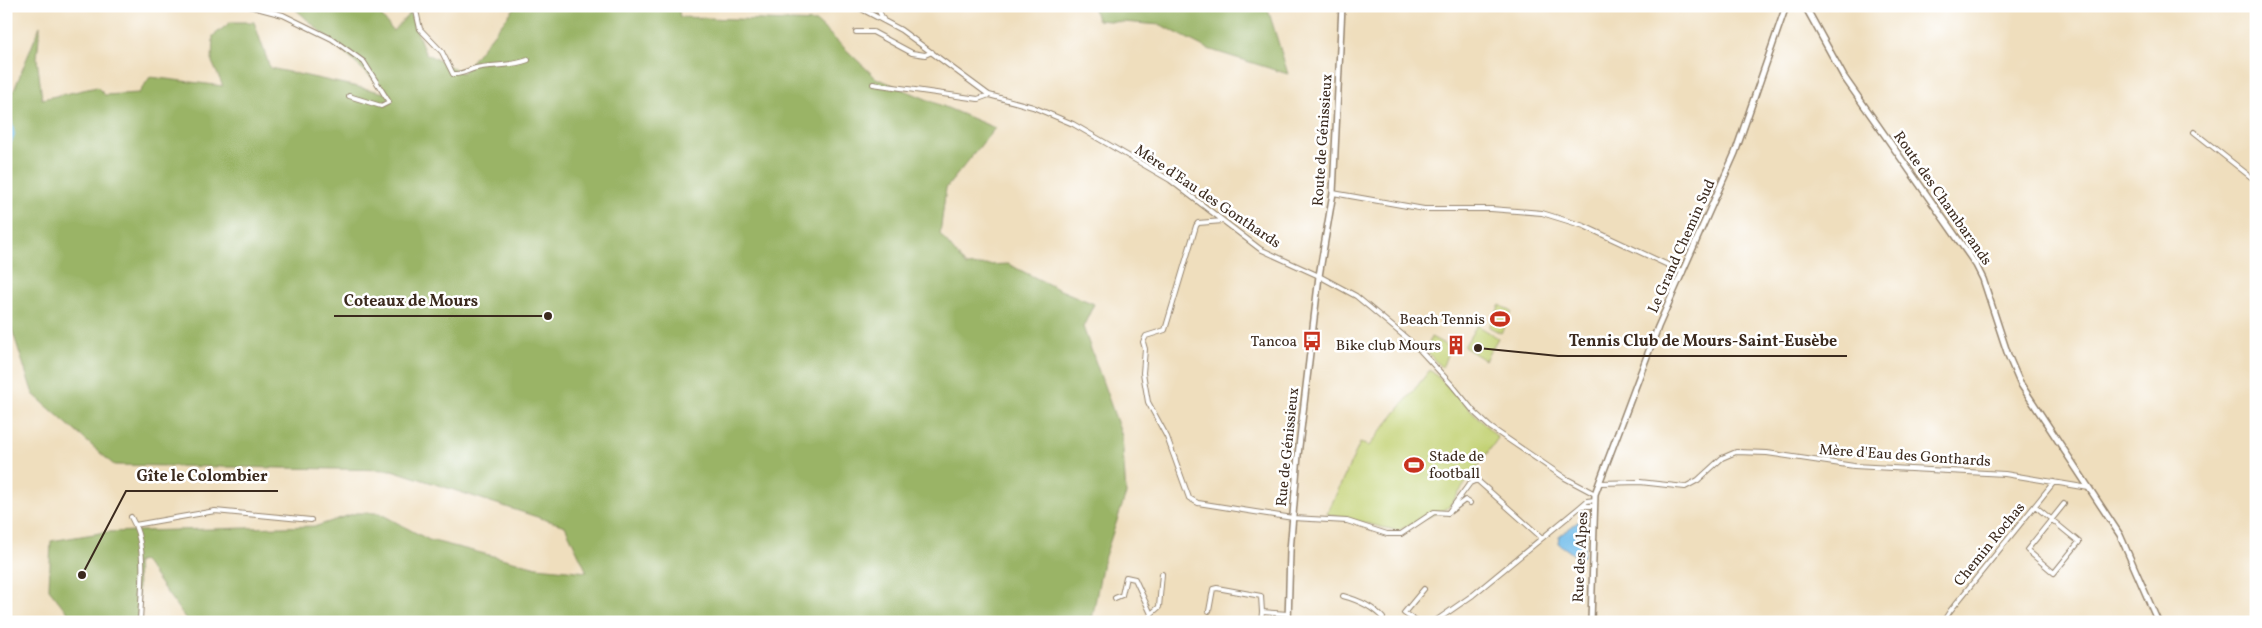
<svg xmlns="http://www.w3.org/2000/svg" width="2262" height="628" viewBox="0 0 2262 628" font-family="Vollkorn,serif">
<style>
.green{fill:#c3d275;stroke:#7f7e4a}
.forest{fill:#9ab466;stroke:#6a6f42}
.water{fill:#70bcea;stroke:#567384}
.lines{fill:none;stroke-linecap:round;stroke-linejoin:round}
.river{stroke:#70bcea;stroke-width:8}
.street-casing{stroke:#95846e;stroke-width:6}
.secondary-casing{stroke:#95846e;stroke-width:8}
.street{stroke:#fff;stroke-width:4}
.secondary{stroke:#fff;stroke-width:5}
.labels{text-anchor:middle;stroke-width:5;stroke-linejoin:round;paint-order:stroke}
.street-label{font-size:15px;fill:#3b2a1e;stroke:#fff}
.poi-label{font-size:15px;fill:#3b2a1e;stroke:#fff;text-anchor:end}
.leader{fill:none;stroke:#3b2a1e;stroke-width:2}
.callout-dot{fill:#3b2a1e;stroke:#fff;stroke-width:2}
.callout-label{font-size:16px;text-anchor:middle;font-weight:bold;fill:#3b2a1e;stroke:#fff;stroke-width:5;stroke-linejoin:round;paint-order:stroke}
</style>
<rect width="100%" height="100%" fill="#fff"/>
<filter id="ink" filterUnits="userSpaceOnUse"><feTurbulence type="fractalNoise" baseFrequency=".02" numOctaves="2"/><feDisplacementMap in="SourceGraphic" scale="10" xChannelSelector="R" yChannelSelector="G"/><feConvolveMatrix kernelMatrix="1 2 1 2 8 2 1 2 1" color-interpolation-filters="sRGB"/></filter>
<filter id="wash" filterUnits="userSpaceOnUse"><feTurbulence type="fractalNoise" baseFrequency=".0096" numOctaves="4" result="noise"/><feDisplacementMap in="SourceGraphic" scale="20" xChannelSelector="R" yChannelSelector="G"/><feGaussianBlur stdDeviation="1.12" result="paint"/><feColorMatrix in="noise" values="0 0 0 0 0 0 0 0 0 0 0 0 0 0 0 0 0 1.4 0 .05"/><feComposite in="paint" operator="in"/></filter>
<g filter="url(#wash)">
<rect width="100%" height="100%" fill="#efdebd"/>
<path class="green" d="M1500 305 1512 312 1501 333 1489 327Z
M1477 325 1498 338 1485 360 1464 347Z
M1431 337 1450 347 1442 368 1426 351Z
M1430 370 1450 388 1498 438 1448 508 1398 531 1327 514 1360 443 1369 446Z"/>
<path class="forest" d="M292 6H374L393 31 410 13 425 53 462 73 516 6H678L680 17 817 22 876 78 995 128 946 188 940 234 966 266 1008 264 1058 289 1094 304 1083 327 1122 436 1126 494 1103 562 1092 619 1093 622H188L144 561 137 562 139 622H75L49 589 51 541 106 532 317 526 356 513H379L429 540 537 567 587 572 565 526 392 470 114 465 33 394 6 311V110L40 26 37 58 42 99 97 87 105 95 139 93 150 77 223 86 212 62 213 36 231 22H254L270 68 390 94Z
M1093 6H1267L1288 74 1208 49 1161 25 1097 20Z"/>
<path class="water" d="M1585 520 1587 524 1584 555 1580 559 1558 543 1559 536 1579 521Z"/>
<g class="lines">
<path class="river" d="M6 113 11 135 6 144"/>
</g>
</g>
<g filter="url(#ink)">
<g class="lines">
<defs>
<path id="street" d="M249 6 283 15 332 39 364 62 389 102 381 106 349 96
M415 6 420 29 442 52 453 74C461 75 468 70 476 68 494 64 509 67 528 60
M856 6 901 30 989 95 1033 107 1073 124 1170 180 1260 249 1319 276 1356 296 1416 346 1452 385 1475 413 1490 427 1565 478 1595 494
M868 6 879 11 884 21
M856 32H873L912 53 925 55 932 52
M873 84 978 99 989 95
M2194 132 2256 181
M1333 193 1424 209H1491L1542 213 1584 226 1683 272
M1223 221 1198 223 1196 226 1165 330 1146 336 1143 342 1145 349 1143 373 1148 402 1167 437 1189 498 1198 503 1293 518 1347 521 1387 534H1401L1434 512 1448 513 1470 483 1477 480 1542 538
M1600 483 1640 482 1685 487 1698 480 1722 458 1736 452 1767 453 1854 466 2005 474 2089 488
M1582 506H1595
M2035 506 2079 542 2054 573 2027 550 2064 504
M1448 513 1465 500 1470 503
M131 517 135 525
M1343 596C1358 600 1372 606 1383 618L1381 622
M1115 598 1122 595 1126 577 1135 579 1151 614V622
M1209 611 1213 589 1217 588 1261 596 1262 612 1288 614
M1151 614 1159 607 1162 574
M140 622C141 591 147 555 135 525L215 511 311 520
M1261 622 1262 612
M1417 622 1404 613 1424 589
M1434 622 1473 595 1580 507 1587 501 1595 500
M1943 622 1950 611 2054 482"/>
<path id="secondary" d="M1805 6 1844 77 1976 265 1983 279 2008 355 2020 383 2120 535 2158 622
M1288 622 1290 551 1298 455 1319 276 1333 193 1342 6
M1591 622 1595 494 1658 327 1735 153 1786 6"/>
</defs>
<use href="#street" class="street-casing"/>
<use href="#secondary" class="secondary-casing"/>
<use href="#street" class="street"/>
<use href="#secondary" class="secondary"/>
</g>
</g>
<defs>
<symbol id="stadium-bare" viewBox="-9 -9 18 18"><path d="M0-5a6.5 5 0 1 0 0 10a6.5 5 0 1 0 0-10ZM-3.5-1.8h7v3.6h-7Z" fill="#c8321e" stroke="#fff" stroke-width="2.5" paint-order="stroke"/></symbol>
<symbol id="bus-bare" viewBox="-9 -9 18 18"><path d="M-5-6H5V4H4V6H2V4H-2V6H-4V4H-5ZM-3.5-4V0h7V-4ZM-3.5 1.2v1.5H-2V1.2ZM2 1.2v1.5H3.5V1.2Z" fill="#c8321e" stroke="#fff" stroke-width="2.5" paint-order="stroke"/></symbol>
<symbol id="building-bare" viewBox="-9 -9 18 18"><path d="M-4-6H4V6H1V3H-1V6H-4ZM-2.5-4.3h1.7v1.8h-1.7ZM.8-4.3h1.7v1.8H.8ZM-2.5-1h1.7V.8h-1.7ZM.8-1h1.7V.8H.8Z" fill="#c8321e" stroke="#fff" stroke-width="2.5" paint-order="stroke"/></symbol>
</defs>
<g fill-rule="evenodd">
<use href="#stadium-bare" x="1486" y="305" width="28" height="28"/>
<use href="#bus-bare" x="1298" y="327" width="28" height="28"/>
<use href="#building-bare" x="1442" y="331" width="28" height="28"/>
<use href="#stadium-bare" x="1400" y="451" width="28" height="28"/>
</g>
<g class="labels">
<g class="street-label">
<text transform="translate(1322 140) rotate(-86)" y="5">Route de Génissieux</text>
<text transform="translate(1208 196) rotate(34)" y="5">Mère d'Eau des Gonthards</text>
<text transform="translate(1943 198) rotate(55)" y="5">Route des Chambarands</text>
<text transform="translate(1681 246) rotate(-66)" y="5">Le Grand Chemin Sud</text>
<text transform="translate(1287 447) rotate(-84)" y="5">Rue de Génissieux</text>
<text transform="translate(1905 455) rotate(4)" y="5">Mère d'Eau des Gonthards</text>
<text transform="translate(1989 544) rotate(-51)" y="5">Chemin Rochas</text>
<text transform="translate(1580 557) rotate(-87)" y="5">Rue des Alpes</text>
</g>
<g class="poi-label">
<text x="1485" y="324">Beach Tennis</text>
<text x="1297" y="346">Tancoa</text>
<text x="1441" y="350">Bike club Mours</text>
<text x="1429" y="461" text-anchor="start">Stade de<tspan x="1429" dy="17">football</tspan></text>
</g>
</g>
<path class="leader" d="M548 316L488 316H334M1478 348L1558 356H1847M82 575L126 491H278"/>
<g class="callout-dot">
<circle cx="548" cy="316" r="5"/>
<circle cx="1478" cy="348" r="5"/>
<circle cx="82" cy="575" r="5"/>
</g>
<g class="callout-label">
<text x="411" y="306">Coteaux de Mours</text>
<text x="1703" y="346">Tennis Club de Mours-Saint-Eusèbe</text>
<text x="202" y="481">Gîte le Colombier</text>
</g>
<rect width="2262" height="628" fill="none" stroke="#fff" stroke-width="25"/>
</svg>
